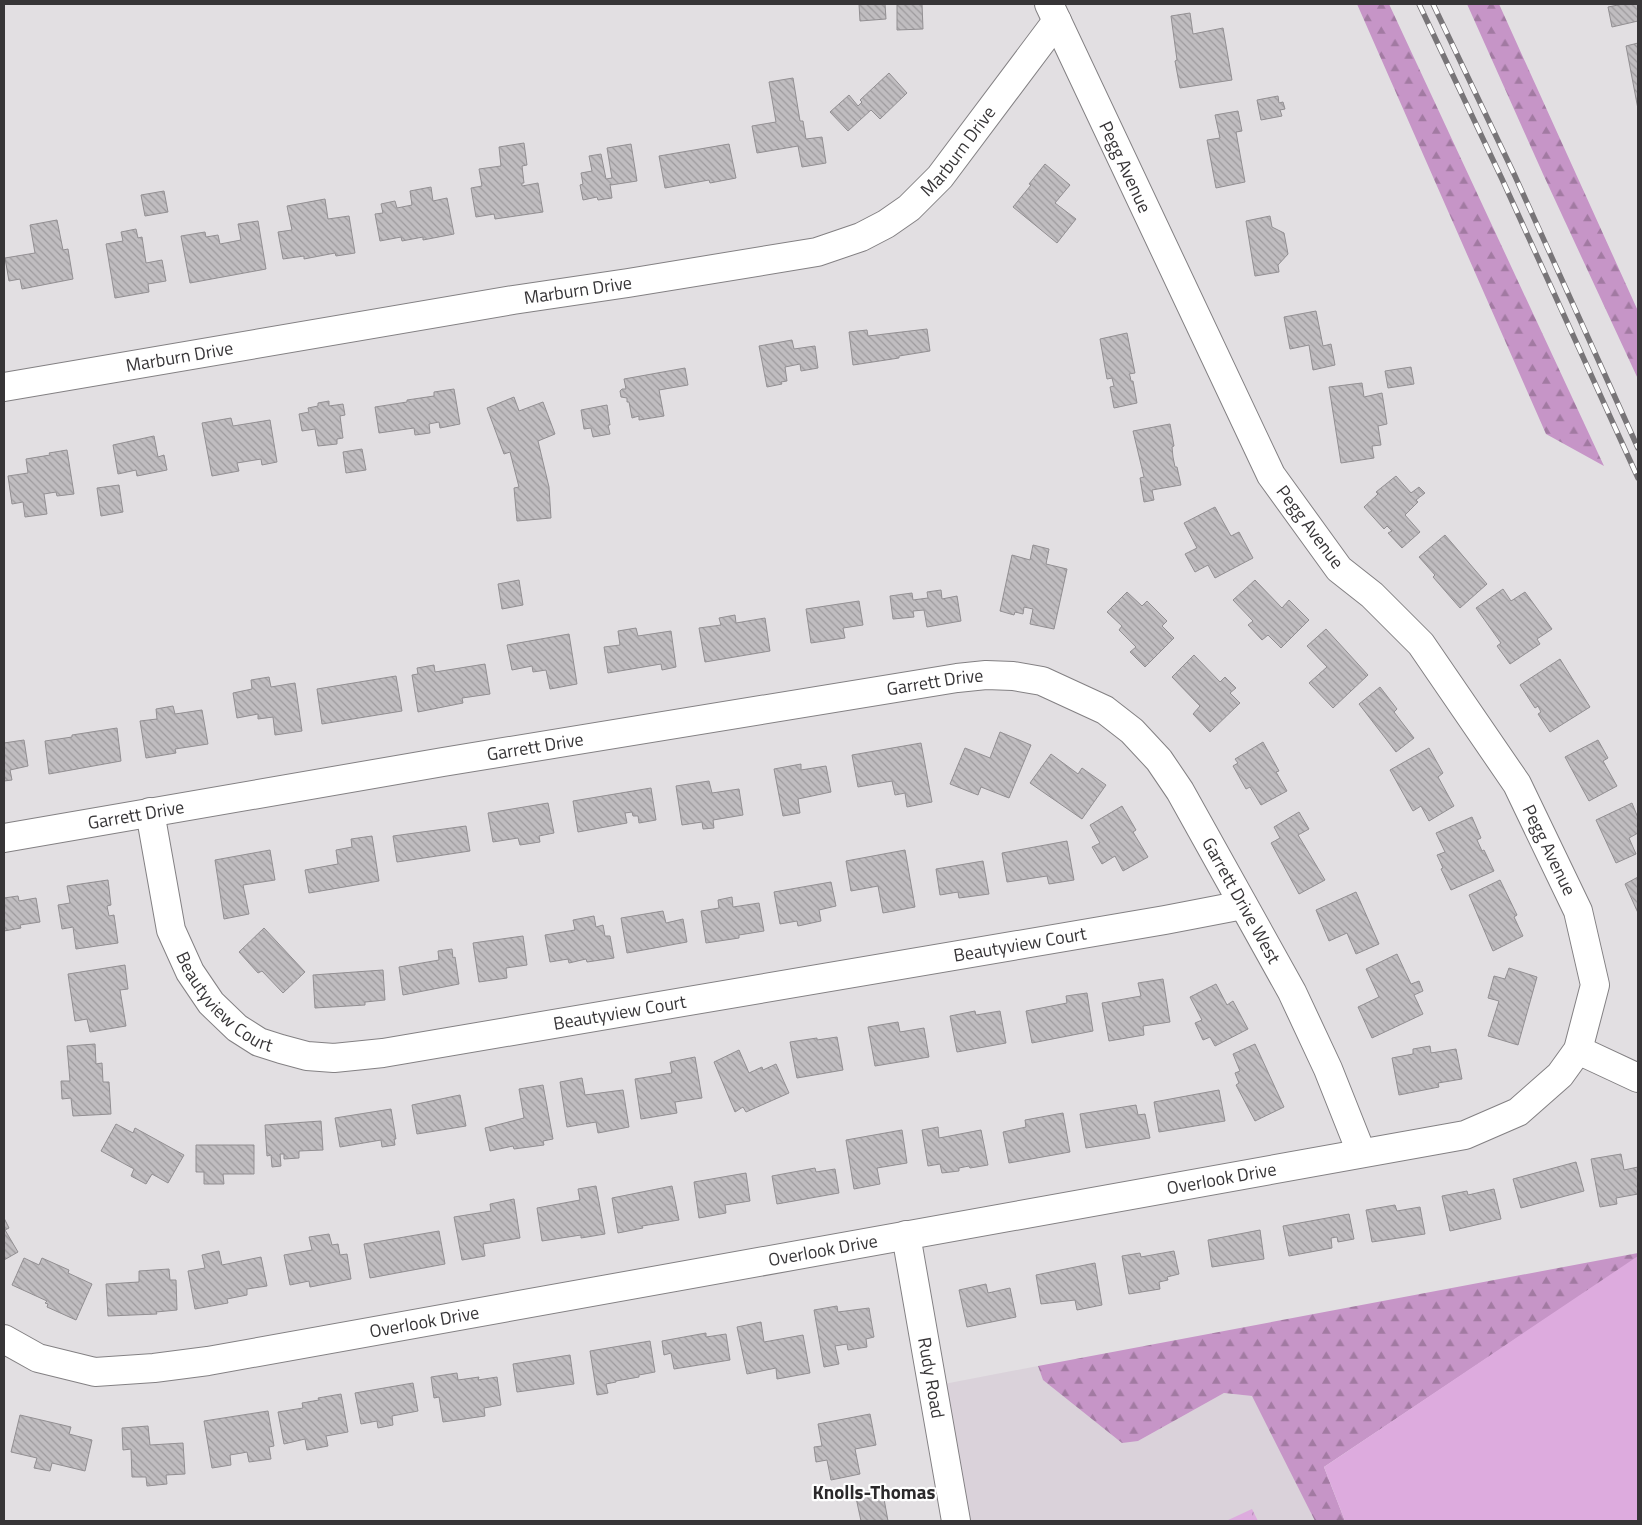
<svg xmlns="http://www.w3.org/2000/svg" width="1642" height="1525" viewBox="0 0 1642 1525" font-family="'Titillium Web',sans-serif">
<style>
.built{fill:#dad2da}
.forest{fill:url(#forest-firs)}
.park{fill:url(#park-crowns)}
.pitch{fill:#ddabde}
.building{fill:url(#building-back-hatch);stroke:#928f92}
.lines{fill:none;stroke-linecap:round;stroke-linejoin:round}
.minor-casing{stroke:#838083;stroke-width:30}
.minor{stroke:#fff;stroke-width:28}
.rail-casing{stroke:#787578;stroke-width:5.5}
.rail{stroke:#fff;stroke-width:4;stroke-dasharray:11;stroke-linecap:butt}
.labels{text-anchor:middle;stroke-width:4.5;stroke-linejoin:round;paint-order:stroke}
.street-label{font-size:18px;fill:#373537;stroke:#fff}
.neighbourhood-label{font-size:19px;font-weight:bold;fill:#2b292b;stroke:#fff}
</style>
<defs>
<pattern id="forest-firs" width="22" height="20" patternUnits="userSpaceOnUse" patternTransform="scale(1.25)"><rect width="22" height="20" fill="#c695c7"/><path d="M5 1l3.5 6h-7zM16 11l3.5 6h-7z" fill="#a27aa2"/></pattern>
<pattern id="park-crowns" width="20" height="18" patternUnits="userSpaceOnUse" patternTransform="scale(1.25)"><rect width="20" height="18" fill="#ddabde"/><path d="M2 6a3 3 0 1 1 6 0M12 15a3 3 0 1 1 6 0" fill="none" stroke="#b48cb5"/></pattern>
<pattern id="building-back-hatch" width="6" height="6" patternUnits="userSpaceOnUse" patternTransform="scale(1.25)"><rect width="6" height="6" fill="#c0bdc0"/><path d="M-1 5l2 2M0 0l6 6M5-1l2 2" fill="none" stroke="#9d9a9d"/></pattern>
</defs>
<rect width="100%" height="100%" fill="#e2dfe2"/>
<path class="built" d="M1038 1366 1043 1380 1138 1441 1224 1393 1253 1396 1315 1521H968L944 1384Z"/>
<path class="forest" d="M1357 4H1389L1604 466 1546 434Z
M1467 4H1499L1638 311V379L1543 174Z
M1638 1253V1257L1324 1467 1345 1521H1315L1252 1396 1224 1393 1138 1441 1122 1443 1043 1380 1038 1366Z"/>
<path class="park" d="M1252 1509 1258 1521H1226Z"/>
<path class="pitch" d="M1638 1256V1521H1345L1324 1467Z"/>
<path class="building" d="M859 4H885L886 19 860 21Z
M897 4H922L923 29 897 30Z
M1623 4H1638V21L1612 27 1608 7Z
M1190 13 1193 34 1223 28 1232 80 1180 88 1175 61 1177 60 1171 16Z
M1638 43V109L1626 46Z
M889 73 907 93 880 119 871 110 848 131 830 112 849 95 858 106 862 102 860 100Z
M793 78 800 121H803L806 139 822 137 826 163 802 167 798 146 757 153 752 126 776 122 769 82Z
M1278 96 1279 103 1283 102 1285 109 1280 110 1282 116 1261 120 1257 100Z
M1238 111 1242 131 1236 132 1245 182 1216 188 1207 140 1220 138 1215 115Z
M524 143 527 165 522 166 524 183H522V186L538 183 543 212 495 219 494 214 476 217 471 188 482 186 479 169 501 166 499 147Z
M631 144 637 181 611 185 610 184 612 198 598 200 597 197 583 200 580 185 583 184 581 173 592 171 589 156 601 154 606 179 612 178 607 148Z
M729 144 736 178 710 183 709 180 665 188 659 156Z
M1045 164 1070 185 1055 203 1076 219 1057 243 1013 207 1031 185 1029 184Z
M431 187 433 201 447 198 454 234 423 240V237L402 241 401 237 380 241 375 214 383 213 381 204 395 201 397 208 412 205 410 191Z
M164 191 168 212 145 216 141 195Z
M325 199 328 219 349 216 355 253 336 256 335 253 304 259V256L283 259 278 232 292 230 287 206Z
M1270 216 1272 227 1284 233 1288 254 1278 265 1279 272 1255 276 1246 221Z
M57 220 63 250 68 249 73 279 22 289 20 279 9 281 5 258 35 253 30 225Z
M258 221 266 269 190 283 181 236 205 232 206 237 218 235 220 244 241 240 238 224Z
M136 229 138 238 142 237 146 263 162 260 166 281 148 284 149 292 115 298 106 244 123 241 121 232Z
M1316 311 1323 346 1331 344 1335 365 1313 370 1309 345 1290 349 1284 317Z
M927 329 930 351 899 356V358L853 365 849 332 867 330 868 336Z
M1127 333 1135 373 1129 374 1130 376 1131 381H1133L1137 403 1114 408 1110 387 1114 386 1112 378 1107 379 1100 339Z
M792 340 794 349 815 346 818 368 801 371 800 364 785 367 787 381 781 382 782 384 767 387 759 346Z
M1411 367 1414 384 1388 388 1385 371Z
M685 368 688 385 659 390 664 416 639 420V416L632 418 629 402H627V398L621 397 620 391 622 389H626L624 379Z
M1362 383 1364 397 1382 393 1387 424 1378 426 1381 445 1372 446 1374 458 1341 463 1329 387Z
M454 389 460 424 440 428 439 422 429 424 430 433 415 435 414 428 379 433 375 407 407 402V400L434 396V392Z
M514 397 519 411 543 402 555 434 538 441 549 487 551 518 517 521 514 488 519 487 510 452 504 454 487 408Z
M329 401V406L343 404 345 415 340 416 343 438 337 439V444L318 446 315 429 302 431 299 414 309 412 308 408 318 406V403Z
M607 405 610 425H608L610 434 593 437 591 428 584 429 581 410Z
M231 418 233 426 270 420 277 462 262 465 261 459 237 463 239 471 212 476 202 423Z
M1170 424 1174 446 1172 447 1173 457 1175 467H1177L1181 485 1152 490 1154 500 1144 502 1140 478 1144 477 1133 431Z
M154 436 158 457 164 455 167 470 137 476 136 470 118 474 113 445Z
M362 449 366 470 346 473 343 452Z
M67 450 74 494 57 496 56 492 44 494 47 514 25 517 23 502 12 504 8 476 28 473 26 459 50 455 49 453Z
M1396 476 1411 493 1419 487 1425 493 1416 500 1418 502 1405 515 1420 532 1402 548 1388 533 1392 531 1387 526 1384 529 1364 507 1378 494 1376 492Z
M119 485 123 512 101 516 97 488Z
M1215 507 1231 536 1239 532 1253 558 1215 578 1208 565 1195 572 1185 554 1197 548 1184 523Z
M1445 535 1487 584 1460 608 1433 577 1435 575 1419 557Z
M1033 545 1049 549 1046 564 1067 569 1054 629 1030 624 1033 609 1024 607 1023 614 1015 612 1014 615 1000 611 1012 555 1030 560Z
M519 580 523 605 502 609 498 584Z
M1255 580 1282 608 1289 600 1309 620 1281 648 1268 635 1262 640 1248 625 1253 621 1233 600Z
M1503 589 1511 601 1525 592 1552 629 1537 639 1540 644 1510 664 1497 646 1501 643 1476 608Z
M941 590 942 599 957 596 961 621 927 627 924 610 913 611 914 617 893 619 890 596 912 593 913 600 928 598 927 592Z
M1127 592 1142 606 1147 601 1167 621 1162 626 1174 638 1145 667 1130 652 1136 647 1119 630 1122 626 1107 612Z
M859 601 863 625 843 628 845 638 811 643 806 609Z
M735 615 736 623 765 618 770 651 705 662 699 628 721 625 719 618Z
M636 628 638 636 671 631 676 667 662 670 661 664 608 673 604 647 620 645 618 631Z
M1326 629 1368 675 1333 708 1309 683 1327 667 1307 646Z
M569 634 577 684 550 689 546 670 533 672 532 666 512 670 507 645Z
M1194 655 1220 682 1225 677 1236 688 1230 693 1240 703 1210 732 1193 714 1200 706 1172 677Z
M1560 659 1590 707 1550 732 1538 714 1541 712 1538 706 1535 708 1520 685Z
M485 664 490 694 462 698 463 703 418 712 412 675 418 674 417 668 434 665 435 672Z
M396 676 402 711 322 724 317 689Z
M269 677 271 687 295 683 302 731 275 735 273 717 258 719V714L237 718 233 693 252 689 251 680Z
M1380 687 1397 709 1394 712 1414 738 1396 752 1359 704Z
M173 706 175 714 202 710 208 744 175 749 176 753 146 758 140 721 157 719 156 709Z
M117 728 121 761 49 774 45 741 72 737V735Z
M1000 732 1031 745 1009 798 981 787 978 795 950 784 965 748 990 758Z
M24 740 28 766 10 770 12 780 4 781V743Z
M1598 740 1608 758 1603 761 1617 786 1589 801 1565 757Z
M1263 742 1279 771 1276 772 1287 791 1261 805 1250 787 1246 789 1233 766 1238 763 1235 759Z
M921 743 932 802 907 807 905 793 895 795 892 781 858 787 852 755Z
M1429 748 1443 773 1438 777 1454 806 1429 821 1421 806 1413 811 1390 770Z
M1051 754 1078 774 1082 768 1106 785 1082 819 1030 783Z
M801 764V770L826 766 831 792 798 799 800 813 783 816 774 769Z
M709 781 712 793 739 789 743 815 713 820 714 828 703 829 702 822 682 825 676 786Z
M651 788 656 820 639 823 638 816H633L632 812 625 813 627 823 578 832 573 801Z
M548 803 554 833 539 836 540 842 520 845 518 838 493 842 488 813Z
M1632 803 1638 818V833L1629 838 1636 854 1616 863 1596 820Z
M1122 806 1136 830 1133 832 1148 857 1123 871 1115 856 1102 864 1092 847 1100 843 1090 825Z
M1299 812 1309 829 1298 835 1325 880 1299 894 1271 843 1280 838 1274 827Z
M1472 817 1481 838 1477 840 1482 851 1484 850 1494 871 1451 890 1441 869 1443 868 1437 855 1445 852 1436 833Z
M466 826 470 851 397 862 393 836Z
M372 836 379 881 309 893 305 870 338 864 336 850 352 847 351 839Z
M1067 841 1074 880 1049 884 1047 876 1007 882 1002 853Z
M270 850 275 880 243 885 249 914 224 919 215 860Z
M905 850 915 907 883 913 878 886 851 891 846 861Z
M983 861 989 894 959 898 958 892 940 895 936 869Z
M1638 877V913L1625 884Z
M108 880 111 905 107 906 109 916 114 915 118 943 76 949 73 927 62 929 58 905 70 903 67 886Z
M1500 880 1517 915 1514 917 1523 936 1493 951 1469 895Z
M831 882 836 906 819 910 821 921 798 926 797 921 780 924 774 892Z
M1356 892 1379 944 1356 954 1347 933 1329 941 1316 910Z
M18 896 19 901 36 898 40 922 20 925 21 928 4 931V898Z
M732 897 733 907 759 903 764 931 739 935V938L706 943 701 911 719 908 718 900Z
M663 911 666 923 683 919 687 942 627 953 621 918Z
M594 916 596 927 603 925 605 936H610L614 958 587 962 586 959 569 963 568 959 550 962 545 935 575 930 573 920Z
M264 928 305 972 283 993 262 971 258 973 239 952Z
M523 936 527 965 506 968 507 978 479 982 473 943Z
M452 949 453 958 455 957 459 984 403 995 399 967 439 960 438 951Z
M1397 954 1411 984 1419 981 1423 991 1414 995 1423 1014 1372 1038 1358 1007 1379 997 1366 969Z
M125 965 128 989 120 990 126 1026 90 1032 87 1019 75 1021 68 974Z
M1509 968 1537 977 1518 1045 1488 1036 1499 1001 1488 998 1494 976 1505 979Z
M383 970 385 1000 365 1002V1005L315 1008 313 975Z
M1163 979 1170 1022 1143 1026 1144 1035 1109 1041 1102 1003 1141 996 1138 983Z
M1216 984 1227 1005 1233 1001 1248 1029 1215 1046 1210 1037 1203 1040 1195 1023 1202 1020 1190 997Z
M1087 993 1093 1031 1032 1043 1026 1011 1067 1003 1066 996Z
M975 1011 976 1015 1000 1011 1006 1043 957 1052 950 1016Z
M898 1022 900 1032 924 1028 929 1057 875 1066 868 1027Z
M837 1037 843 1070 797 1078 790 1042 817 1038V1040Z
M95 1044 96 1064 102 1063 103 1082H109L111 1114 73 1116 71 1098 62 1099 61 1081H70L67 1046Z
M1255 1044 1284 1107 1255 1121 1236 1085 1239 1083 1235 1073 1240 1071 1233 1054Z
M1430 1046 1431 1053 1456 1049 1462 1079 1438 1083 1439 1087 1399 1095 1392 1058 1413 1054V1049Z
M739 1050 749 1073 762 1067 763 1070 776 1064 789 1093 746 1112 743 1107 735 1112 714 1062Z
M695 1057 702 1098 675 1102 677 1113 641 1119 635 1079 672 1073 670 1062Z
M582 1078 585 1095 623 1090 629 1127 598 1133 596 1122 567 1127 560 1082Z
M543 1085 553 1139 543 1141 544 1145 514 1149 513 1146 490 1151 485 1128 524 1118 519 1089Z
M1219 1090 1225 1121 1159 1132 1154 1102Z
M460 1095 466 1126 417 1134 412 1105Z
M1136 1105 1138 1115 1145 1114 1150 1138 1086 1148 1080 1114Z
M391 1109 396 1139H394L395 1145 382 1147 381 1140 340 1147 335 1118Z
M1063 1113 1070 1152 1009 1163 1003 1132 1026 1127 1025 1120Z
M321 1121 323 1150 299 1151V1158L284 1159V1154H280L281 1166 272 1167 271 1155 267 1156 265 1125Z
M116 1124 133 1133 135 1128 184 1155 168 1183 152 1174 146 1184 131 1176 134 1169 101 1151Z
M938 1127 939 1138 981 1130 988 1165 970 1168 969 1166 959 1168V1171L942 1173 940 1164 928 1166 922 1130Z
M902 1130 907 1163 877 1168 880 1184 854 1189 846 1140Z
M196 1145H254V1174H223L224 1184H204V1172H196Z
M1621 1154 1624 1170 1638 1167V1194L1616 1198 1617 1204 1600 1207 1591 1159Z
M1576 1162 1584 1191 1521 1208 1513 1179Z
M815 1168 816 1172 835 1169 839 1193 777 1204 772 1176Z
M746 1173 750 1201 725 1205 726 1213 699 1218 694 1182Z
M596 1186 605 1234 581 1238V1235L542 1241 537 1208 580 1200 578 1189Z
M672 1186 679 1220 642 1226 643 1228 618 1233 612 1198Z
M1494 1189 1501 1219 1450 1231 1442 1196 1467 1191 1468 1195Z
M514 1199 520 1238 483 1244 485 1256 462 1260 454 1217 491 1211 490 1204Z
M1395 1205 1397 1211 1420 1207 1425 1234 1372 1242 1366 1210Z
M1349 1214 1354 1239 1338 1242 1337 1237 1331 1238 1332 1248 1289 1256 1283 1226Z
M4 1218 9 1228 5 1230 18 1252 4 1260Z
M1260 1230 1264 1259 1212 1267 1208 1240Z
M439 1231 445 1264 370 1278 364 1244Z
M329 1234 332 1245 338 1244 340 1255 347 1254 351 1279 310 1287 309 1281 290 1285 284 1255 312 1250 309 1237Z
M219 1251 222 1265 261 1257 267 1286 247 1289V1295L227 1299 228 1303 195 1309 188 1271 205 1268 202 1255Z
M1174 1251 1179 1274 1167 1277 1168 1280 1159 1282 1160 1289 1129 1294 1122 1256 1140 1253 1141 1257Z
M24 1258 39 1265 42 1258 69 1270 68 1273 92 1284 76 1320 47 1307 48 1304 45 1303 47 1301 12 1285Z
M1095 1263 1102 1305 1077 1310 1075 1300 1041 1304 1036 1275Z
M169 1269 170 1280H176L177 1310 156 1312 157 1314 108 1316 106 1284 139 1282V1271Z
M986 1284 988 1293 1010 1288 1016 1317 967 1327 959 1290Z
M837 1306 838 1312 869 1308 874 1337 866 1339 867 1347 848 1350 847 1344 835 1346 839 1364 824 1367 814 1310Z
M761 1322 764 1342 803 1335 810 1373 777 1379 776 1368 747 1374 737 1327Z
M706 1333V1337L726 1334 730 1360 674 1369 671 1353 664 1355 662 1341Z
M650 1341 655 1372 639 1375V1377L616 1381V1382L606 1384 608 1393 597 1395 590 1351Z
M570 1355 574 1384 517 1392 513 1364Z
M457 1373 458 1380 479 1377 478 1380 497 1377 501 1405 484 1408 485 1416 443 1422 439 1397 434 1398 431 1377Z
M413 1383 418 1411 392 1416 393 1425 378 1428 377 1421 361 1424 355 1393Z
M341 1394 348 1432 326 1436 328 1446 307 1450 305 1439 284 1444 278 1412 303 1408 302 1403 319 1400 318 1398Z
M268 1411 274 1446 269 1447 271 1459 249 1462 247 1452 242 1453 230 1455 231 1465 212 1468 204 1421Z
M870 1414 876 1445 855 1449 860 1474 831 1480 827 1460 816 1462 814 1447 822 1446 818 1424Z
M20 1415 71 1427 69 1434 92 1440 85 1471 52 1463 50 1471 34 1468 37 1458 11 1452Z
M148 1426 150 1445 183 1443 185 1474 166 1475 167 1484 147 1486 146 1477H132L131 1449 123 1450 122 1428Z
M882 1488 888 1521H861L855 1493Z"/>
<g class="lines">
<defs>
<g id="minor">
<path id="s1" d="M4 387 513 300 628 283 817 252 861 237 886 224 909 208 940 177 1057 21"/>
<path id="s2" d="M150 812 171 930 190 972 211 1003 237 1028 259 1042 281 1049 307 1056 334 1058 383 1053 1165 920 1243 905"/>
<path id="s3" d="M4 838 443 762 957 678 986 675 1013 676 1042 681 1105 710 1132 731 1159 760 1180 791 1292 992 1328 1069 1361 1152"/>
<path d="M1578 1050 1638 1078"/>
<path id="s4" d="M906 1235 956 1521"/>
<path id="s5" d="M4 1339 38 1358 95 1372 154 1368 208 1361 1465 1135 1518 1112 1560 1075 1578 1050 1595 985 1578 911 1517 784 1421 644 1372 595 1339 569 1271 475 1049 4"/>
</g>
</defs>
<use href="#minor" class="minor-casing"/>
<use href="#minor" class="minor"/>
<defs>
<path id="rail" d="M1419 4 1502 179 1638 478
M1433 4 1515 176 1638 448"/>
</defs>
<use href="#rail" class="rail-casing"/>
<use href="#rail" class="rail"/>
</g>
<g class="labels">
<g class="street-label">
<text dy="6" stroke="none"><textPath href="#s1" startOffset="1002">Marburn Drive</textPath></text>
<text transform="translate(1125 167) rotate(65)" y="6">Pegg Avenue</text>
<text dy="6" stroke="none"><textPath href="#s1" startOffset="582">Marburn Drive</textPath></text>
<text dy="6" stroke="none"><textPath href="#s1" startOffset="178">Marburn Drive</textPath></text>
<text transform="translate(1310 527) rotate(53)" y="6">Pegg Avenue</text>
<text dy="6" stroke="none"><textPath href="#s3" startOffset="944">Garrett Drive</textPath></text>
<text dy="6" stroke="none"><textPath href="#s3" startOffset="539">Garrett Drive</textPath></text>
<text dy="6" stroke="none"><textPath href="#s3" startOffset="134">Garrett Drive</textPath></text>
<text transform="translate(1549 850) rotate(64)" y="6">Pegg Avenue</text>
<text dy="6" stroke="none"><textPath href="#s3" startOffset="1358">Garrett Drive West</textPath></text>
<text dy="6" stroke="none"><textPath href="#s2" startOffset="1038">Beautyview Court</textPath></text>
<text dy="6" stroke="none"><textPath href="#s2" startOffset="212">Beautyview Court</textPath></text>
<text dy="6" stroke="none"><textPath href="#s2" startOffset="632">Beautyview Court</textPath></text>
<text dy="6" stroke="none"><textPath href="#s5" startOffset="1241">Overlook Drive</textPath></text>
<text dy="6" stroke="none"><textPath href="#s5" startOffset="836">Overlook Drive</textPath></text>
<text dy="6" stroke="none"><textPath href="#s5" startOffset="431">Overlook Drive</textPath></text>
<text dy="6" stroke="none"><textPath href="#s4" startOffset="145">Rudy Road</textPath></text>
</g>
<g class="neighbourhood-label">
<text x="874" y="1499">Knolls-Thomas</text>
</g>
</g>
<rect width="1642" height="1525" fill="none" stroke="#373537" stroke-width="10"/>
</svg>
